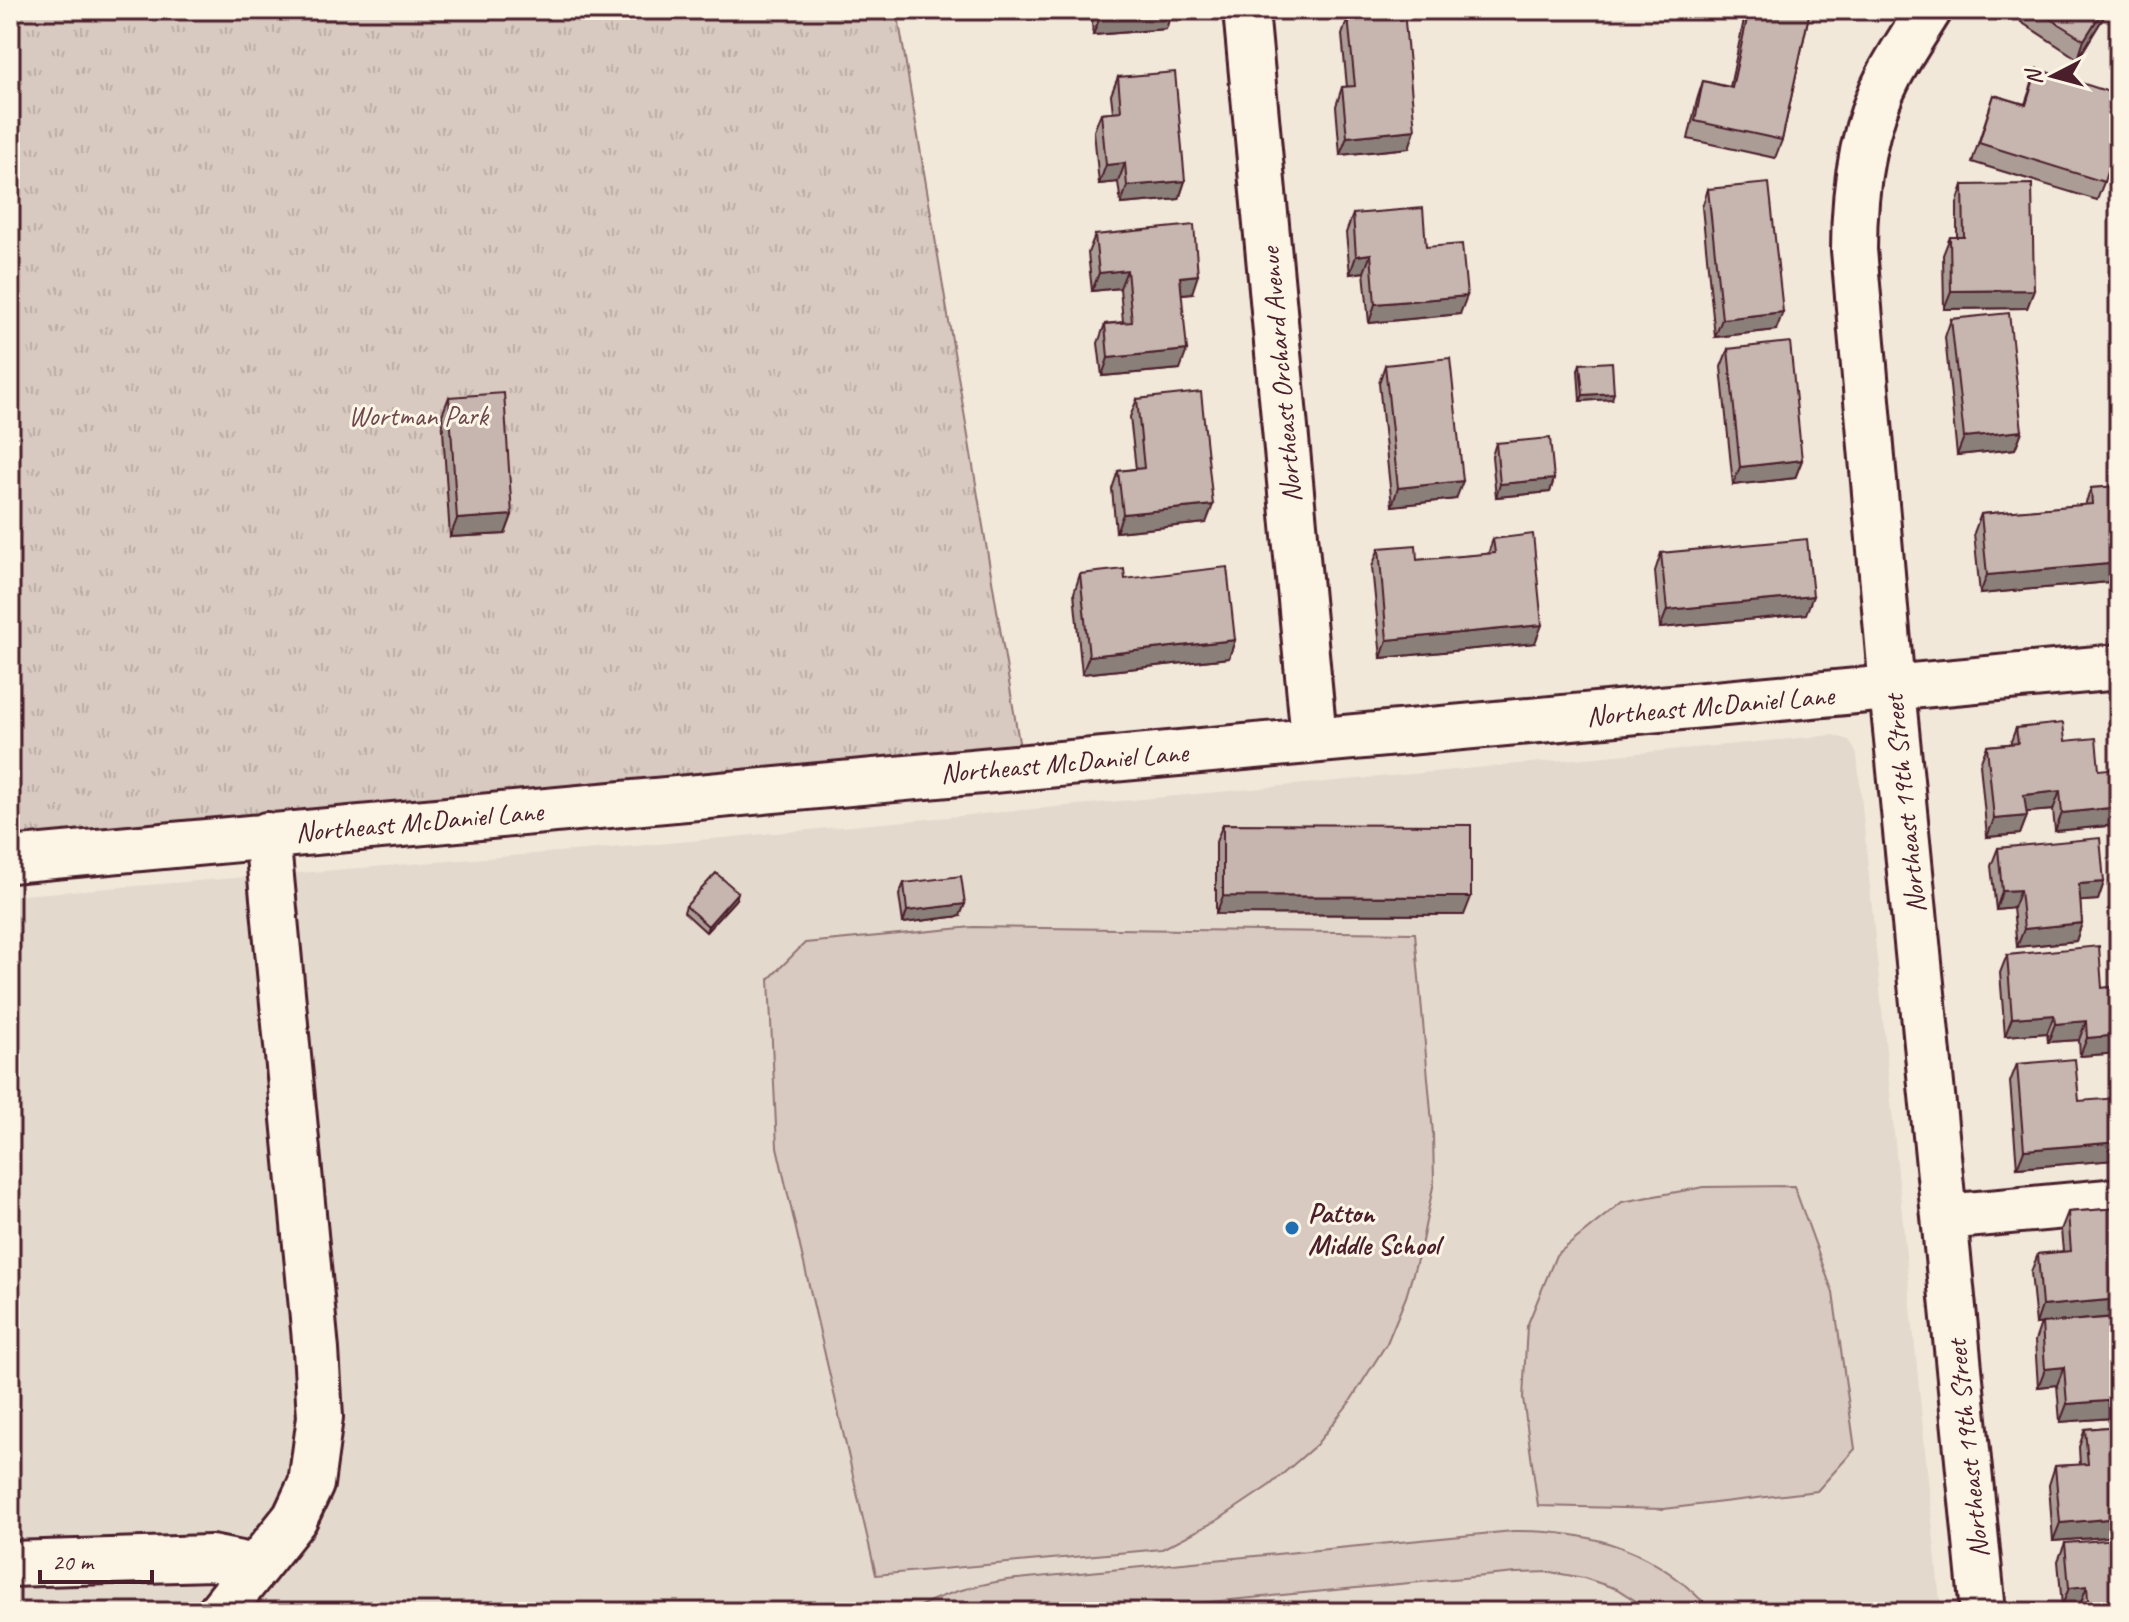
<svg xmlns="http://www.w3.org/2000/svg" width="2129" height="1622" viewBox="0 0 2129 1622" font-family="Caveat,sans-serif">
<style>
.built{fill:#e4d9cd}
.grass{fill:url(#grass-tufts);stroke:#917476;stroke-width:2}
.pitch{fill:#d8cac0;stroke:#917476;stroke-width:2}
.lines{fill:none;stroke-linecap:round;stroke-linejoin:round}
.minor-casing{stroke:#4a1f2b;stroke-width:50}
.minor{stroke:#fcf5e5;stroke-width:44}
.wall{fill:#ab9d96;stroke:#4a1f2b;stroke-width:2}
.shaded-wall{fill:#8b7f7a;stroke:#4a1f2b;stroke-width:2}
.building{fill:#c7b6af;stroke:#4a1f2b;stroke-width:2}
.poi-dot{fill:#1f6fb2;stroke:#fcf5e5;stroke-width:3}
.labels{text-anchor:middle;stroke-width:6;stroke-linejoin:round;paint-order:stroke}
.street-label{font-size:28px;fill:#4a1f2b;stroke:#fcf5e5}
.park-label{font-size:28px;fill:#6e4a50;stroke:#fcf5e5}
.poi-label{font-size:28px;font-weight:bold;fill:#4a1f2b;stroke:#fcf5e5;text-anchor:start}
</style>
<defs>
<pattern id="grass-tufts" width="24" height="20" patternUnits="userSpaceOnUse" patternTransform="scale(2)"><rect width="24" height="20" fill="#d8cac0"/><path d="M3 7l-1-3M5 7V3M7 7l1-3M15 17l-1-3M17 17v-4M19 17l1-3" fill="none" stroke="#bbada5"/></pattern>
</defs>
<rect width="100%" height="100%" fill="#f1e8da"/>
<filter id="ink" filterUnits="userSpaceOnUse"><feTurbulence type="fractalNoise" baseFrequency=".0125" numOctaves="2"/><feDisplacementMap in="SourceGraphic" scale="16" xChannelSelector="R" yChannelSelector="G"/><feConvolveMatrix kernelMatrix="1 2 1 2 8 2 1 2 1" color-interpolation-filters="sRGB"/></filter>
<g filter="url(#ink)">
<path class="built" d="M1833 735 1849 740 1857 754 1941 1612H10V896L646 845Z"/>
<path class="grass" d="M10 10H897L1023 766 10 860Z"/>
<path class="pitch" d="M973 927 1415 933 1433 1134 1434 1182 1421 1246 1406 1297 1387 1343 1349 1403 1316 1445 1270 1485 1218 1520 1162 1549 876 1575 777 1147 769 979 805 943Z
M1794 1186 1833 1293 1855 1449 1817 1491 1664 1509 1538 1506 1523 1398 1527 1326 1556 1255 1622 1202 1704 1187Z
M1513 1531C1592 1530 1659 1550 1712 1612H1653L1617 1589 1584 1578 1550 1572 1516 1573 1103 1612H909C940 1594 972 1586 1007 1580Z"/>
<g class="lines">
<defs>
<path id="minor" d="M1246 10 1314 739
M1929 10C1916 31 1902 52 1890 74 1862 126 1854 192 1854 250L1892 689 1983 1612
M10 860 2119 667
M1945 1217 2119 1201
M10 1564 211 1558 256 1567
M220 1612 295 1518 311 1484 320 1417 316 1350 267 835"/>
</defs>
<use href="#minor" class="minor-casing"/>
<use href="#minor" class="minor"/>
</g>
<path class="wall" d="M1091 10H1172L1166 29 1093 35Z
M1746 10H1810L1782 140 1775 158 1688 139 1697 100 1703 81 1730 87Z
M2025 10H2108L2078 59 2021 22Z
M1348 17 1409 148 1340 155 1336 106 1342 87H1347L1342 35Z
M2037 69 2104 182 2097 200 1972 162 1994 95 2025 104Z
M1118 77 1185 181 1179 199 1121 204 1118 182 1099 184 1094 131 1101 113 1113 112 1111 95Z
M1963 185 2034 290 2027 308 1944 309 1943 255 1950 237H1957V203Z
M1708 189 1776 330 1715 337 1702 207Z
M1353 214 1426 247 1460 314 1369 323 1364 272 1350 274 1346 233Z
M1095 235 1192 293 1181 294 1180 369 1102 376 1098 343 1105 324 1123 322 1120 288 1092 291 1088 253Z
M1951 319 2022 431 2015 449 1957 455 1945 337Z
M1728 349 1802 460 1795 478 1733 485 1721 367Z
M1580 364 1612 399 1580 401 1578 370Z
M1385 365 1456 499 1392 506 1379 383Z
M449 397 512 515 505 534 450 537 442 415Z
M1137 399 1206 523 1116 532 1112 489 1118 471 1136 469 1130 417Z
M1496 443 1554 479 1550 492 1496 497 1492 456Z
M2119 486V581L1980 594 1974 533 1981 514 2085 505 2091 488Z
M1493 539 1535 643 1381 658 1372 567 1379 548 1417 560 1488 554Z
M1661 553 1806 614 1660 628 1655 571Z
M1080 574 1125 579 1235 640 1229 658 1082 674 1074 593Z
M2016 728 2065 741 2099 770 2116 825 2055 831 2053 810 2026 812 2027 816 2020 834 1987 837 1980 764 1987 746 2010 744Z
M1223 824 1464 915 1216 914V842Z
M1998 848 2104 882 2098 900 2080 901 2082 923 2076 941 2017 947 2013 908 1996 910 1991 866Z
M904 883 960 916 903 923 899 895Z
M738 892 736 899 706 932 684 912 686 906Z
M2007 955 2102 988 2119 986V1053L2080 1056 2079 1040 2048 1042 2047 1033 2005 1036 2000 973Z
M2017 1064 2079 1101 2115 1160 2017 1168 2010 1082Z
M2119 1208V1269H2117L2119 1301 2113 1317 2119 1400 2112 1418 2060 1422 2057 1385 2038 1387 2035 1341 2041 1323 2036 1324 2031 1272 2038 1254 2063 1251 2061 1230 2068 1212Z
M2119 1426V1536L2053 1541 2049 1485 2055 1466 2080 1465 2079 1447 2085 1429Z
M2065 1543 2119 1612H2081L2080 1605 2062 1606 2058 1561Z"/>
<path class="shaded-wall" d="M1172 10 1166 29 1093 35 1100 17Z
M2103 10H2108L2078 59 2084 40Z
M1415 130 1409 148 1340 155 1347 137Z
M1125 163 1118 182 1099 184 1106 165Z
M1185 181 1179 199 1121 204 1127 186Z
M1371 254 1364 272 1350 274 1356 256Z
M1127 270 1120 288 1092 291 1099 273Z
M1198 275 1192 293 1173 295 1180 277Z
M2034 290 2027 308 1944 309 1951 291Z
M1467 296 1460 314 1369 323 1375 304Z
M1783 312 1776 330 1715 337 1722 319Z
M1187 350 1180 369 1102 376 1108 358Z
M1614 393 1612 399 1580 401 1583 395Z
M2022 431 2015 449 1957 455 1964 437Z
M1802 460 1795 478 1733 485 1740 467Z
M1554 479 1550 492 1496 497 1500 484Z
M1463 481 1456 499 1392 506 1398 488Z
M1213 505 1206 523 1116 532 1123 514Z
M512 515 505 534 450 537 457 519Z
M2119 563V581L1980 594 1987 575Z
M1813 596 1806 614 1660 628 1667 610Z
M1542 625 1535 643 1381 658 1387 640Z
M1235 640 1229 658 1082 674 1089 656Z
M2060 791 2053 810 2018 813 2024 795Z
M2119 807V816L2116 825 2055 831 2062 813Z
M2027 816 2020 834 1987 837 1994 819Z
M2104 882 2098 900 2072 902 2079 884Z
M2020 890 2013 908 1996 910 2002 891Z
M738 892 736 899 706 932 708 926Z
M1223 896 1471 897 1464 915 1216 914Z
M965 904 960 916 903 923 907 911Z
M2082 923 2076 941 2017 947 2024 929Z
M2054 1015 2047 1033 2005 1036 2012 1018Z
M2086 1021 2079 1040 2048 1042 2055 1024Z
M2119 1035V1053L2080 1056 2087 1038Z
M2119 1142V1149L2115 1160 2017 1168 2024 1150Z
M2116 1251H2119V1269H2109Z
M2119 1299 2113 1317 2036 1324 2042 1306Z
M2116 1364H2119V1382H2109Z
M2064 1367 2057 1385 2038 1387 2045 1369Z
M2119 1400 2112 1418 2060 1422 2067 1404Z
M2119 1518V1536L2053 1541 2060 1523Z
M2087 1586 2080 1605 2062 1606 2069 1588Z"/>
<path class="building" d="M1099 10H1172L1100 17Z
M1749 10H1810L1782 140 1695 121 1703 81 1732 88Z
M2036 10H2103L2084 40Z
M1404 11 1415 130 1347 137 1342 87 1355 86 1348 17Z
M2037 69 2119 95V132L2104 182 1979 143 1994 95 2026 105Z
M1175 72 1185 181 1127 186 1125 163 1106 165 1101 113 1121 111 1118 77Z
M1769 183 1783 312 1722 319 1708 189Z
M2032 184 2034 290 1951 291 1950 237H1964L1963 185Z
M1423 208 1426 247 1462 244 1467 296 1375 304 1371 254 1356 256 1353 214Z
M1194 225 1198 275 1180 277 1187 350 1108 358 1105 324 1132 322 1127 270 1099 273 1095 235Z
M2009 313 2022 431 1964 437 1951 319Z
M1790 342 1802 460 1740 467 1728 349Z
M1450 358 1463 481 1398 488 1385 365Z
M1612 362 1614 393 1583 395 1580 364Z
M1201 392 1213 505 1123 514 1118 471 1144 468 1137 399Z
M504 393 512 515 457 519 449 397Z
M1550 438 1554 479 1500 484 1496 443Z
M2119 486V563L1987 575 1981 514 2092 504 2091 488Z
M1533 534 1542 625 1387 640 1379 548 1416 545 1417 560 1495 553 1493 539Z
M1807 539 1813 596 1667 610 1661 553Z
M1227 567 1235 640 1089 656 1080 574 1124 569 1125 579Z
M2063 723 2065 741 2096 738 2099 770 2118 768 2119 807 2062 813 2060 791 2024 795 2027 816 1994 819 1987 746 2018 743 2016 728Z
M1223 824 1471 825V897L1223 896Z
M2100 838 2104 882 2079 884 2082 923 2024 929 2020 890 2002 891 1998 848Z
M716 873 738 892 708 926 686 906Z
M961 876 965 904 907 911 904 883Z
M2099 946 2102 988 2119 986V1035L2087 1038 2086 1021 2055 1024 2054 1015 2012 1018 2007 955Z
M2075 1059 2079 1101 2118 1098 2119 1142 2024 1150 2017 1064Z
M2119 1208V1251H2116L2119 1299 2042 1306 2038 1254 2071 1251 2068 1212Z
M2119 1317V1364H2116L2119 1400 2067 1404 2064 1367 2045 1369 2042 1323Z
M2119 1426V1518L2060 1523 2055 1466 2088 1464 2085 1429Z
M2119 1539V1612H2089L2087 1586 2069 1588 2065 1543Z"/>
</g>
<circle class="poi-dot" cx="1292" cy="1228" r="8"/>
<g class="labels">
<g class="street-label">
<text transform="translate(1280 375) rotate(-95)" y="10">Northeast Orchard Avenue</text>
<text transform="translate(1710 705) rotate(-5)" y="10">Northeast McDaniel Lane</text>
<text transform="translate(1064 762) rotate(-5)" y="10">Northeast McDaniel Lane</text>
<text transform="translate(1904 804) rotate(-96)" y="10">Northeast 19th Street</text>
<text transform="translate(419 821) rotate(-5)" y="10">Northeast McDaniel Lane</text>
<text transform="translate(1967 1449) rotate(-96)" y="10">Northeast 19th Street</text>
</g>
<g class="park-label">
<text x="418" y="425">Wortman Park</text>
</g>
<g class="poi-label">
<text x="1308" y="1222">Patton<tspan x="1308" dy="32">Middle School</tspan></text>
</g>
</g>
<rect width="2129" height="1622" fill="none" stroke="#fcf5e5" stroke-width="40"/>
<rect x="20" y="20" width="2089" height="1582" fill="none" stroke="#4a1f2b" stroke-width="3" filter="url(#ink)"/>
<g transform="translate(2053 76) rotate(264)" stroke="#fcf5e5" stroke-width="6" paint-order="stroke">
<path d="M0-6L14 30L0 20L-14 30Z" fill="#4a1f2b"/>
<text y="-12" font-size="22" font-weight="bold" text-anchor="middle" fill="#4a1f2b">N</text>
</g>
<path d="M40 1570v12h112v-12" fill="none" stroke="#4a1f2b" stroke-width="4"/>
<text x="52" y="1570" font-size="24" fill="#4a1f2b" stroke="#fcf5e5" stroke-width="6" paint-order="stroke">20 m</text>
</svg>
